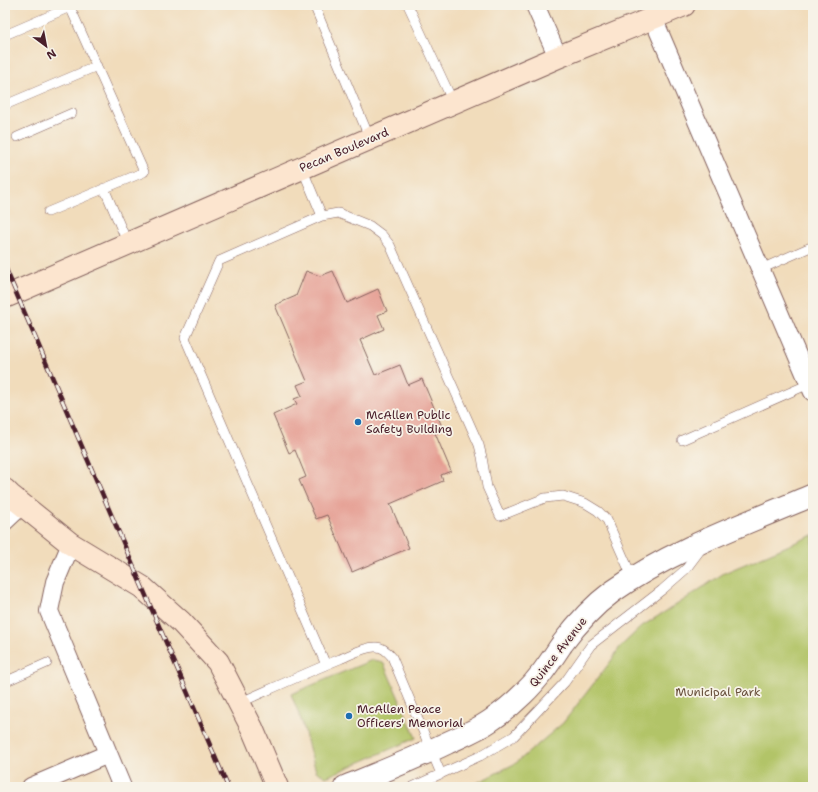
<svg xmlns="http://www.w3.org/2000/svg" width="818" height="792" viewBox="0 0 818 792" font-family="'Shantell Sans',sans-serif">
<style>
.green{fill:#b2c468;stroke:#7e724a}
.building{fill:#e59d92}
.lines{fill:none;stroke-linecap:round;stroke-linejoin:round}
.service-casing{stroke:#84615d;stroke-width:10}
.minor-casing{stroke:#84615d;stroke-width:20}
.tertiary-casing{stroke:#84615d;stroke-width:24}
.secondary-casing{stroke:#84615d;stroke-width:24}
.service{stroke:#fff;stroke-width:9}
.minor{stroke:#fff;stroke-width:18}
.tertiary{stroke:#fff;stroke-width:22}
.secondary{stroke:#fce5cf;stroke-width:22}
.rail-casing{stroke:#4a1f2b;stroke-width:4.5}
.rail{stroke:#f7f3e8;stroke-width:3;stroke-dasharray:9;stroke-linecap:butt}
.poi-dot{fill:#1f6fb2;stroke:#f7f3e8;stroke-width:1.5}
.labels{text-anchor:middle;stroke-width:3.5;stroke-linejoin:round;paint-order:stroke}
.street-label{font-size:12px;fill:#4a1f2b;stroke:#f7f3e8}
.poi-label{font-size:12px;fill:#4a1f2b;stroke:#f7f3e8;text-anchor:start}
.park-label{font-size:12px;fill:#69513d;stroke:#f7f3e8}
</style>
<rect width="100%" height="100%" fill="#f7f3e8"/>
<filter id="ink" filterUnits="userSpaceOnUse"><feTurbulence type="fractalNoise" baseFrequency=".025" numOctaves="2"/><feDisplacementMap in="SourceGraphic" scale="8" xChannelSelector="R" yChannelSelector="G"/><feConvolveMatrix kernelMatrix="1 2 1 2 8 2 1 2 1" color-interpolation-filters="sRGB"/></filter>
<filter id="wash" filterUnits="userSpaceOnUse"><feTurbulence type="fractalNoise" baseFrequency=".012" numOctaves="4" result="noise"/><feDisplacementMap in="SourceGraphic" scale="16" xChannelSelector="R" yChannelSelector="G"/><feGaussianBlur stdDeviation="0.9" result="paint"/><feColorMatrix in="noise" values="0 0 0 0 0 0 0 0 0 0 0 0 0 0 0 0 0 1.4 0 .05"/><feComposite in="paint" operator="in"/></filter>
<g filter="url(#wash)">
<rect width="100%" height="100%" fill="#f1dcbb"/>
<path class="green" d="M813 535V787H469L516 763 563 723 611 661 620 647 642 626 681 602 724 573Z
M372 660 379 661 384 664 416 738 326 777 316 771 309 748 302 722 291 694Z"/>
<g id="blocks">
<path class="building" d="M306 271 320 276 333 271 347 303 378 289 387 311 378 315 384 329 360 340 375 375 400 365 408 385 422 379 443 429 435 433 451 471 441 475 443 481 390 504 409 548 352 572 327 515 316 519 299 480 306 477 295 450 289 453 273 415 297 404 294 399 302 396 297 385 307 381 275 305 296 296Z"/>
</g>
</g>
<g filter="url(#ink)">
<use href="#blocks" fill-opacity="0" stroke="#84615d" stroke-width="1"/>
<g class="lines">
<defs>
<path id="service" d="M314 5 370 139
M408 5 453 102
M5 35 70 7 144 172 48 212
M5 105 97 66
M17 137 72 113
M302 168 322 216
M104 188 128 244
M761 269 813 246
M682 440 809 384
M326 665 185 338 219 261 322 216 338 213 370 226 382 235 390 245 479 445 482 457 487 487 500 516 545 498 563 496 585 503 598 511 607 520 633 579
M5 678 9 680 47 663
M239 703C273 688 306 673 340 659 350 655 364 647 375 647 382 646 388 652 392 657L441 774
M412 787 480 756 514 736 565 682 591 645 662 590 686 569 701 549"/>
<path id="minor" d="M535 5 558 57
M653 18 813 392
M5 521 22 505
M71 544 55 582 49 611 122 787
M31 787 108 754"/>
<path id="tertiary" d="M345 787C379 773 414 759 447 743 462 736 477 730 490 721 502 713 513 704 523 694 539 679 550 662 562 644 576 625 593 606 612 592 673 549 745 524 813 495"/>
<path id="secondary" d="M5 297 558 57 653 18 684 5
M5 490 10 495 71 544 142 587 181 622 218 662 252 728 277 787"/>
</defs>
<use href="#service" class="service-casing"/>
<use href="#minor" class="minor-casing"/>
<use href="#tertiary" class="tertiary-casing"/>
<use href="#secondary" class="secondary-casing"/>
<use href="#service" class="service"/>
<use href="#minor" class="minor"/>
<use href="#tertiary" class="tertiary"/>
<use href="#secondary" class="secondary"/>
<defs>
<path id="rail" d="M5 267 228 787"/>
</defs>
<use href="#rail" class="rail-casing"/>
<use href="#rail" class="rail"/>
</g>
</g>
<g class="poi-dot">
<circle cx="358" cy="422" r="4"/>
<circle cx="349" cy="716" r="4"/>
</g>
<g class="labels">
<g class="street-label">
<text transform="translate(344 150) rotate(-23)" y="4">Pecan Boulevard</text>
<text transform="translate(558 652) rotate(-52)" y="4">Quince Avenue</text>
</g>
<g class="poi-label">
<text x="366" y="419">McAllen Public<tspan x="366" dy="14">Safety Building</tspan></text>
<text x="357" y="713">McAllen Peace<tspan x="357" dy="14">Officers' Memorial</tspan></text>
</g>
<g class="park-label">
<text x="718" y="696">Municipal Park</text>
</g>
</g>
<rect width="818" height="792" fill="none" stroke="#f7f3e8" stroke-width="20"/>
<g transform="translate(46 46) rotate(148)" stroke="#f7f3e8" stroke-width="3" paint-order="stroke">
<path d="M0-3L7 15L0 10L-7 15Z" fill="#4a1f2b"/>
<text y="-6" font-size="11" font-weight="bold" text-anchor="middle" fill="#4a1f2b">N</text>
</g>
</svg>
